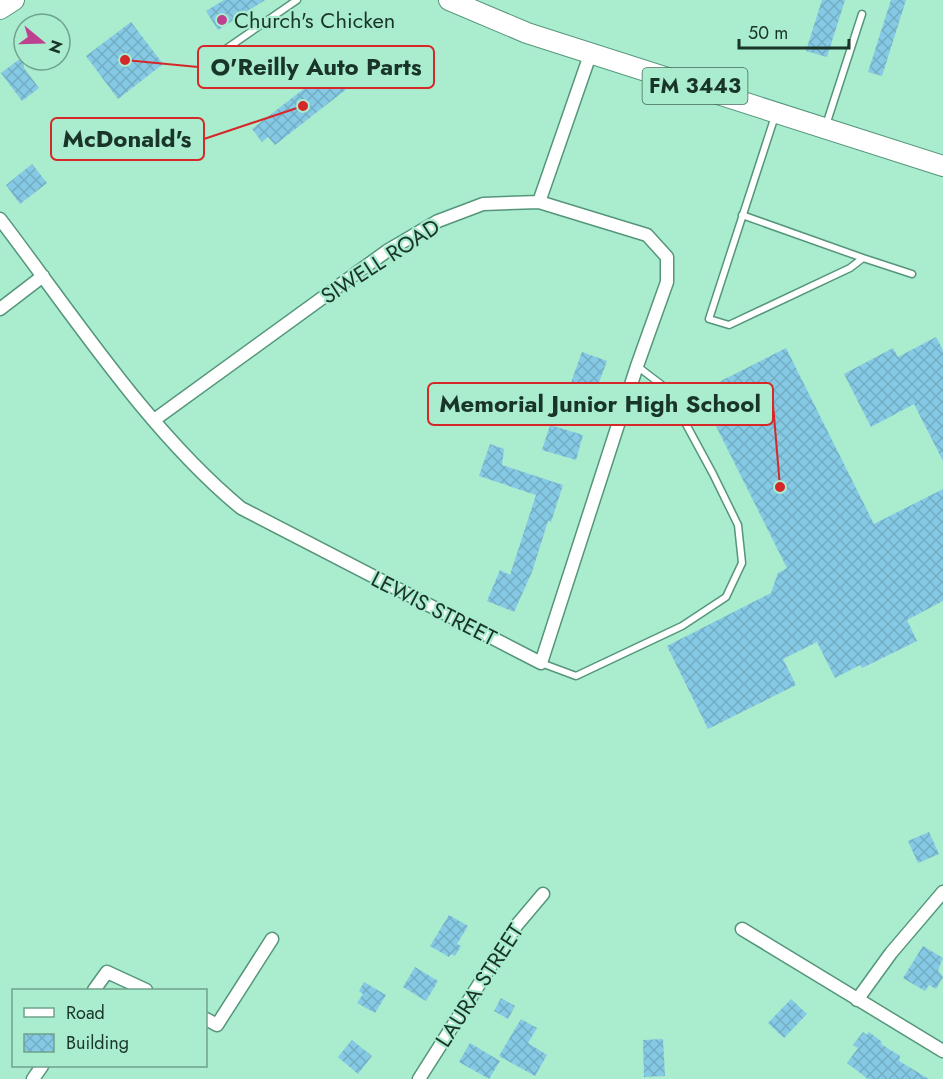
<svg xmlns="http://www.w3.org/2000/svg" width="943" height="1079" viewBox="0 0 943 1079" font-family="Jost,sans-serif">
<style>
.building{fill:url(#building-cross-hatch)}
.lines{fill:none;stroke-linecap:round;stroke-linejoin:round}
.lane-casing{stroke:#55967b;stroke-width:9}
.street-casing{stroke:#55967b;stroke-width:15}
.primary-casing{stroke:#55967b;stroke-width:22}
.lane{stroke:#fff;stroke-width:6}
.street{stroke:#fff;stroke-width:12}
.primary{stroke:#fff;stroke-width:20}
.poi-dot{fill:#be4190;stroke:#a9ecce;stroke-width:2}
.labels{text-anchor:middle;stroke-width:4.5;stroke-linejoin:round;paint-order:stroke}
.shield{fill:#a9ecce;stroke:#446b5a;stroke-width:1.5}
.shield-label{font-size:21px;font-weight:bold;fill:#193429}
.poi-label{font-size:22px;fill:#193429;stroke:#a9ecce;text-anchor:start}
.street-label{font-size:22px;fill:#193429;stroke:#a9ecce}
.leader{fill:none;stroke:#d62828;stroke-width:2}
.callout-dot{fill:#d62828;stroke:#a9ecce;stroke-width:2}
.callout{fill:#a9ecce;stroke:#d62828;stroke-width:2}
.callout-label{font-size:24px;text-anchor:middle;font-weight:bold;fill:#193429}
</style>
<defs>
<pattern id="building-cross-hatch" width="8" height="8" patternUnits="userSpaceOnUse" patternTransform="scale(1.5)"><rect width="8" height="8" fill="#85c9e4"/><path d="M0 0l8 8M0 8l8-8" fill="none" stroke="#72adc4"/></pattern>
</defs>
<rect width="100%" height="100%" fill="#a9ecce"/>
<path class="building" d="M224 0H265L218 30 206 11Z
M822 0H845L827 57 806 51Z
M891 0H906L882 76 868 72Z
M131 22 163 64 118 99 86 56Z
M24 56V68L39 88 22 101 1 73Z
M337 63 353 84 275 145 268 137 262 142 252 129Z
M32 164 47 183 20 204 6 185Z
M936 337 943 350V461L914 404 871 427 844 374 893 348 898 357Z
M786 348 874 524 943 489V601L907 620 917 641 862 668 860 665 835 678 817 642 783 659 796 685 708 729 667 646 771 593 778 573 787 568 699 392Z
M582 352 607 361 598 385 595 384 592 393 570 385Z
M550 425 583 435 576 460 542 450Z
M490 444 504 449 502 465 563 485 551 522 548 521 532 572 514 612 487 601 500 570 510 575 536 495 479 476Z
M929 832 939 854 918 863 908 841Z
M449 915 468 926 457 944 461 946 455 956 451 954 449 957 430 946Z
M923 946 943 958 938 970 943 977 936 989 929 985 925 991 903 978Z
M415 967 438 981 426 1001 403 987Z
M364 982 386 995 375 1013 357 1003 363 994 359 991Z
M501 998 515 1006 508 1019 494 1011Z
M791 999 807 1014 784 1038 768 1023Z
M521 1019 537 1028 528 1043 547 1055 535 1076 499 1056Z
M863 1032 867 1035 869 1032 882 1042 881 1044 900 1056 899 1061 929 1079H868L847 1063 858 1048 853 1045Z
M663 1039 665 1076 644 1077 643 1040Z
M352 1040 372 1056 358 1074 338 1057Z
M470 1043 500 1061 489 1079 459 1062Z"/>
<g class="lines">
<defs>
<path id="lane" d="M207 62 297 0
M775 116 709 319 729 325 850 268 863 258 912 274
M826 125 862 14
M742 215 863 258
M541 663 576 676 682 626 726 597 742 563 738 525 713 474 667 389 637 366"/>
<path id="street" d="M539 202 591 52
M0 219C74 316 148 431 241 508L541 663 637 366 667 282V257L647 235 539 202 483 204 438 221 387 251 154 420
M0 309 43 276
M742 929 943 1051
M94 990 107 972 146 990
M857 1000 891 953 943 892
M206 1019 217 1025 272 939
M33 1079 42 1066
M419 1079 516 926 543 894"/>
<path id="primary" d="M449 0 527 33 943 166
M0 9 14 0"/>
</defs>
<use href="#lane" class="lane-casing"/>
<use href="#street" class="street-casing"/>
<use href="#primary" class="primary-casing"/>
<use href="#lane" class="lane"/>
<use href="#street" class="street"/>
<use href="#primary" class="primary"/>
</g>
<circle class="poi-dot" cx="222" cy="20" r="6"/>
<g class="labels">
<rect class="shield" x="642.5" y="68" width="105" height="36" rx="4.5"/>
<g class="shield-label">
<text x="695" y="93">FM 3443</text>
</g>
<g class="poi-label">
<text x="234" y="28">Church's Chicken</text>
</g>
<g class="street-label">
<text transform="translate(380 261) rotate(-33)" y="8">SIWELL ROAD</text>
<text transform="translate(434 608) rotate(27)" y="8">LEWIS STREET</text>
<text transform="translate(479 985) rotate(-57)" y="8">LAURA STREET</text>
</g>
</g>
<path class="leader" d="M125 60L198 67M303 106L204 139M780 487L773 404"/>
<g class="callout-dot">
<circle cx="125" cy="60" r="6"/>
<circle cx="303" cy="106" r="6"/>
<circle cx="780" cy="487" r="6"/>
</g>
<g class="callout">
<rect x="198" y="46" width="236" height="42" rx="6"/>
<rect x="51" y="118" width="153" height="42" rx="6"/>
<rect x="428" y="383" width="345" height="42" rx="6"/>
</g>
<g class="callout-label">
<text x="316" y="75">O'Reilly Auto Parts</text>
<text x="127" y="147">McDonald's</text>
<text x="600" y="412">Memorial Junior High School</text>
</g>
<rect x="12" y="989" width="195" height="78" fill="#a9ecce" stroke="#6fa28c" stroke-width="1.5"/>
<rect x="24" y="1008" width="30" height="9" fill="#ffffff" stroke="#6fa28c" stroke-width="1.5"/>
<text x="66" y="1019" font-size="18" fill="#193429">Road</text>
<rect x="24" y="1034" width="30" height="18" fill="url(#building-cross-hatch)" stroke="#6fa28c" stroke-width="1.5"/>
<text x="66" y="1049" font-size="18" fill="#193429">Building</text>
<g transform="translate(42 42) rotate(109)"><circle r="28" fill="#a9ecce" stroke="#6fa28c" stroke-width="1.5"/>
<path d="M0-4.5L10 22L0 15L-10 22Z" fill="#be4190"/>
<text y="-9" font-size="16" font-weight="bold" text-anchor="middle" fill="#193429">N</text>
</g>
<path d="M739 39v9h110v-9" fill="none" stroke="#193429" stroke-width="3"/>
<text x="748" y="39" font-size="18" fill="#193429" stroke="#a9ecce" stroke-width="4.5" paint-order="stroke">50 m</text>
</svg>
